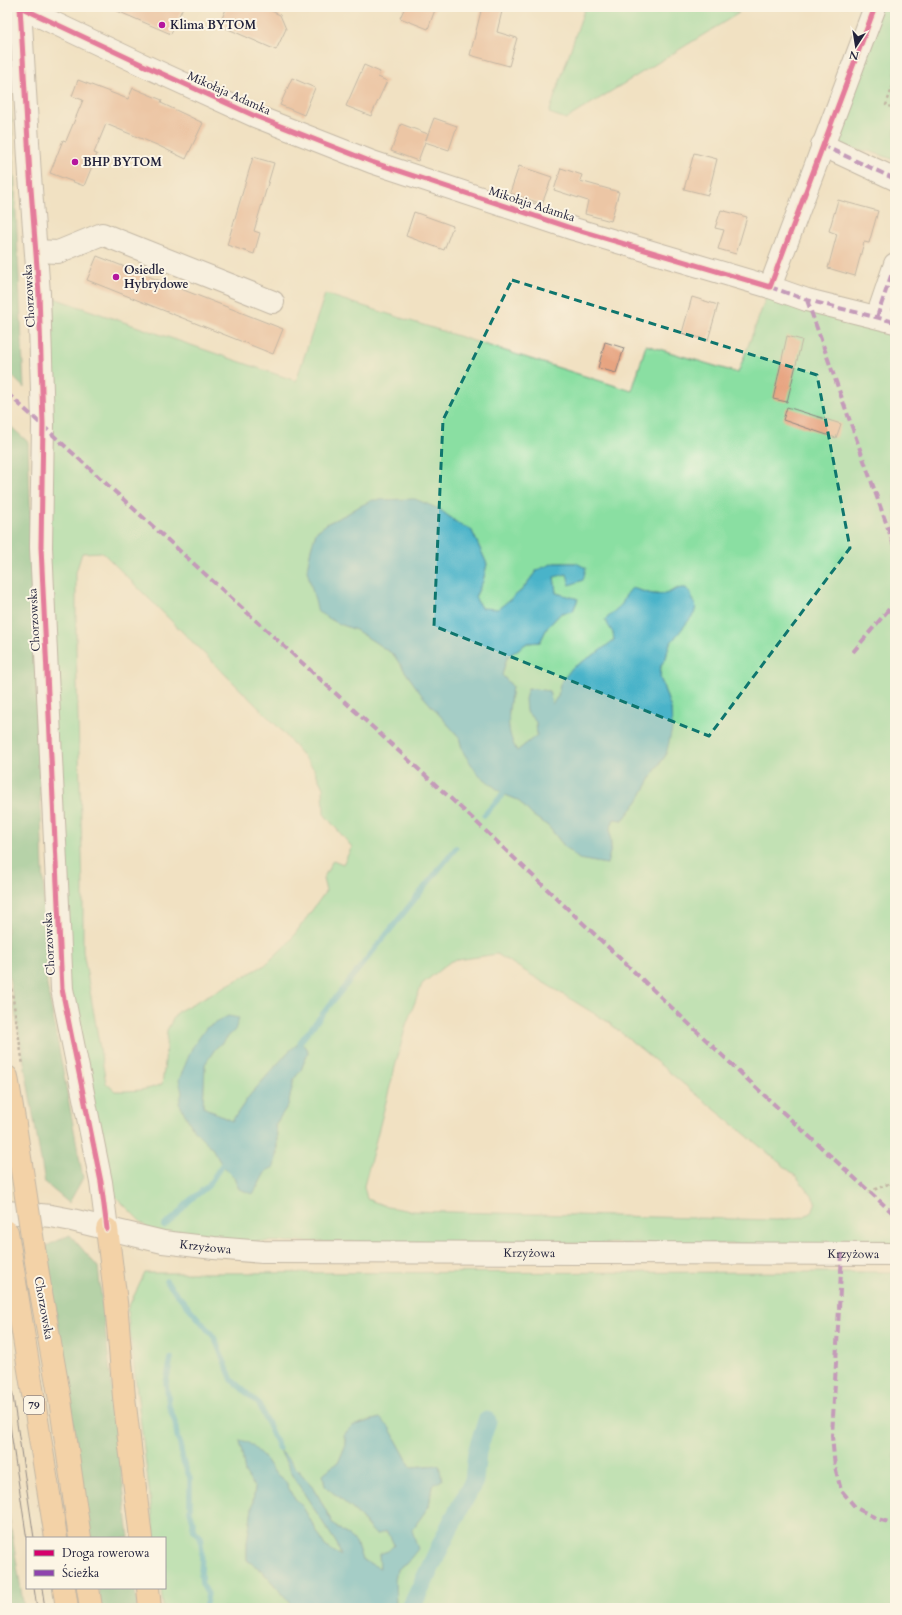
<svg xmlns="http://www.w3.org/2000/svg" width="902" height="1615" viewBox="0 0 902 1615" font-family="Cardo,serif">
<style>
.green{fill:#8adfa2;stroke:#56806e;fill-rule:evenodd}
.forest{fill:#6fbe88;stroke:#487062}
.water{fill:#4ab3c9;stroke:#366a82}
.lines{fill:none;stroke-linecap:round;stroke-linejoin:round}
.stream{stroke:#4ab3c9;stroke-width:5.5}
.canal{stroke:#4ab3c9;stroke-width:19}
.building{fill:#e7a481}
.minor-casing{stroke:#8a827e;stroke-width:24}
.major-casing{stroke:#8a827e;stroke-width:24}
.path{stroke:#8a827e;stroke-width:2.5;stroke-dasharray:3 3;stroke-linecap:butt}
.minor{stroke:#fff;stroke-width:22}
.major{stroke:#f6be86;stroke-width:22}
.tram{stroke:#22223b;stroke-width:1}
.major-bridge-casing{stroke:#8a827e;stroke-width:24;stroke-linecap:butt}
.major-bridge{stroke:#f6be86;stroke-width:22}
.quiet{stroke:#8e44ad;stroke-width:4;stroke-dasharray:8 4;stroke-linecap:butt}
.cycleway-casing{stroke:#fcf5e5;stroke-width:8}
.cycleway{stroke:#d6006c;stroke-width:5}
.marked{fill:none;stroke:#0f766e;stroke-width:3;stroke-dasharray:8 5;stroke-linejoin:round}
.poi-dot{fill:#b5179e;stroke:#fcf5e5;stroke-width:1.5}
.labels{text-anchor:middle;stroke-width:4;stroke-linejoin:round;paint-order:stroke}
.shield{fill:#fcf5e5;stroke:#63616e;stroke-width:1}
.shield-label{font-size:11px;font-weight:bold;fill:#22223b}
.poi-label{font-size:12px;font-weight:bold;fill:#22223b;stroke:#fcf5e5;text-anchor:start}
.street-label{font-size:12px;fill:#22223b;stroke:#fcf5e5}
</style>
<rect width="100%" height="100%" fill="#fcf5e5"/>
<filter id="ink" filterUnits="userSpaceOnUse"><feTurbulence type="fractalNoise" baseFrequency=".025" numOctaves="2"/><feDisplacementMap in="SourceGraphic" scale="8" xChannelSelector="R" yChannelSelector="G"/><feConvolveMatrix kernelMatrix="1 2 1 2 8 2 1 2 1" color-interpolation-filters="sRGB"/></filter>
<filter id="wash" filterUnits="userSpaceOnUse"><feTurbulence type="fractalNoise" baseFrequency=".012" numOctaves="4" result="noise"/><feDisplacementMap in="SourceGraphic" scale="16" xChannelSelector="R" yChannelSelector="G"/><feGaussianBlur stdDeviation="0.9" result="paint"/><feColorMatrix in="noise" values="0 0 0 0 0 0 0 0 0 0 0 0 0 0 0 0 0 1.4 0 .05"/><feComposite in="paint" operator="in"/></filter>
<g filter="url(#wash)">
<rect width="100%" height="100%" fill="#f1e1c2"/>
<path class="green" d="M585 7H720L739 13 566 119 549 113Z
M875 7H895V160L869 151 822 145Z
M770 287 895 322V1245L160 1241 101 1182 62 989 39 293 296 381 325 294 632 391 646 345 738 373ZM360 506 439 509 460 525 471 529 487 564 483 581 475 597 481 608 498 610 522 590 537 570 554 563H576L570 585 568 574 554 576 556 593 578 599 573 611 561 613 547 628 540 642 527 643 507 657 502 675 512 686 508 720 510 738 517 751 537 735 536 722 526 711 528 688 549 691 552 705 558 696 560 684 614 640 613 633 626 595 642 591 651 594H666L678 588 681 629 669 645 666 658 661 665 660 677 671 709 666 755 656 769 638 801 623 820 614 819 610 829 611 848 607 864 579 859 565 847 548 826 532 815 518 800 503 794 492 783 463 752 459 737 421 694 393 654 356 630 337 623 315 597 307 570 311 549 316 532 328 523 347 514ZM102 552 281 730 314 769 323 788 324 814 352 847 343 864 333 860 323 879 326 891 289 942 265 965 177 1012 167 1030 165 1063 162 1084C147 1091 131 1091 115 1091L106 1083 83 951V888L76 650V572L82 553ZM497 954 608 1022 796 1176 816 1201 813 1211 803 1217 777 1220 411 1211 388 1207 367 1199 364 1186 406 1025 422 984 451 961ZM228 1016 235 1030 215 1049 205 1064 203 1107 232 1121 250 1095 289 1051 307 1048 308 1052 301 1070 294 1079 288 1105 275 1125 277 1134V1156L262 1177 258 1187 247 1191 239 1189 234 1177 222 1165 212 1148 193 1129 179 1103 182 1094Z
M895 1272V1608H396L395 1581 397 1569 406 1564 411 1531 429 1506 432 1486 439 1465 411 1467 389 1427 380 1418C368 1421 351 1424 344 1435L346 1444 339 1461 323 1474 325 1486 356 1512 370 1529C385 1531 388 1530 394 1545L388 1551 379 1554 380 1569 362 1560 356 1542 333 1524 314 1488 280 1451 296 1481 337 1544 341 1556 325 1546 303 1507 292 1495 286 1482 273 1471 263 1456 240 1440 245 1473 255 1487 247 1543V1560L261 1570 295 1608H163L161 1588H165V1538H155L127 1310 145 1273Z"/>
<path class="forest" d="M7 7 24 388 7 371Z
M7 423 28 442 47 985 83 1178 69 1203 45 1183 7 965Z
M70 1235 98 1267 129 1538H91L46 1246Z
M7 1504 24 1608H7Z
M98 1588H135L137 1608H102Z"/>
<path class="water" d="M415 499 439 509 460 525 471 529 487 564 483 581 475 597 481 608 498 609 522 590 537 570 554 563H576L586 568 583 580 570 585 567 574 554 577 556 593 578 599 573 611 561 613 547 628 540 642 527 643 507 657 502 675 512 686C509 711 504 728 517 751L537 735 536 722 526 711 525 699 528 688 549 691 552 704 558 696 560 684 572 668 598 652 614 640 613 633 605 620 622 604 626 595 632 588C643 591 653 596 664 594 673 593 675 587 686 588L690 593 696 607 694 614 669 645 666 658 661 665 660 677 671 709 672 729 666 755 656 769 638 801 623 820 614 819 610 829 611 848 607 864 579 859 565 847 548 826 532 815 518 800 503 794 477 773 463 752 459 737 421 694 393 654 356 630 337 623 318 612 307 570 311 549 316 532 328 523 347 514 360 506 373 500Z
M228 1016 239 1018 235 1030 215 1049 205 1064 203 1107 232 1121 250 1095 289 1051 300 1042 307 1048 308 1052 301 1070 294 1079 288 1105 275 1125C278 1139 277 1153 274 1167L266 1171 253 1194 239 1189 234 1177 222 1165 212 1148 193 1129 179 1103 182 1093 179 1080 192 1048 206 1028Z
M380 1418 389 1427 411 1467 439 1465 442 1480 432 1486 429 1506 412 1530 418 1549 406 1564 397 1569 395 1581 396 1608H295L261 1570 247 1560V1543L255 1488 245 1473 240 1440 248 1442 263 1456 273 1471 286 1482 292 1495 303 1507 325 1546 341 1556 337 1544 296 1481 279 1449 314 1488 333 1524 356 1542 362 1560 380 1568 379 1554 388 1551 394 1545 390 1536 386 1531 376 1535 356 1512 325 1486 323 1474 339 1461 346 1444 344 1435 347 1431 352 1426Z"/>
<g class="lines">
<path class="stream" d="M484 815 503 794
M300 1042 456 848
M164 1226 175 1217 189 1201 208 1186 222 1165
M166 1281 214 1337 232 1380 259 1404 279 1449
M171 1358 166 1383 168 1397 169 1406 175 1422 177 1436 180 1445 183 1461 190 1478V1511L193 1521V1529L200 1536 202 1551 201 1575 202 1584 208 1594 205 1608"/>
<path class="canal" d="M411 1608 450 1526 474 1481 477 1452 487 1421"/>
</g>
<g id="blocks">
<path class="building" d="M108 7H183L171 34Z
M227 7H263L280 15 286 29 276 50 219 25Z
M405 7H436L428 29 400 18Z
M482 7H503L497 32 517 38 509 66 470 55Z
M364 65 380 72 378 77 387 81 371 116 346 106Z
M292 78 315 88 304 115 280 105Z
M78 80 128 99 133 88 162 100 161 103 203 123 186 159 157 145 106 124 94 153 97 154 84 186 50 173 63 140 66 141 83 100 72 96Z
M434 118 457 126 449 150 425 142Z
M401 124 428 134 418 161 391 151Z
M694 153 717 159 708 195 684 189Z
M253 157 274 163 254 231 260 233 254 254 227 245Z
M519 166 552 177 542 204 510 193Z
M561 168 582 175 580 181 619 192 611 221 585 214 588 201 554 190Z
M838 200 878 211 869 243 864 242 855 276 828 268 837 234 829 231Z
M721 210 747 217 736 254 718 249 724 230 715 228Z
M414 212 453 226 444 250 406 236Z
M97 256 283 329 273 354 87 280Z
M692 297 718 305 708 340 682 333Z
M787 336 802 340 787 402 773 399Z
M605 342 624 348 616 373 598 368Z
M787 407 841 424 836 438 783 420Z"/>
</g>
</g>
<g filter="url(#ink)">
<use href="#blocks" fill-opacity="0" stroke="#8a827e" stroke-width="1"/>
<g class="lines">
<defs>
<g id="minor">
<path d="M20 7 30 176 39 293 43 424 41 547 62 989 101 1182 107 1229"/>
<path d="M20 7 143 65 255 116 372 162 574 229 770 287 875 7"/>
<path d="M822 145 895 179"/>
<path d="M36 251 58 252 102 234 273 302"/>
<path d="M770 287 807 300 895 322"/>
<path d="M877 317 895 264"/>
<path id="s1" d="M7 1212 51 1216 72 1220 163 1242 214 1248 263 1252 895 1254"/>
</g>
<path id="major" d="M7 1077 15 1125
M107 1229 116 1302 124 1397 141 1538
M7 1232 56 1538
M39 1281 60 1400 80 1538
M64 1588 67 1608
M88 1588 91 1608
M148 1588 150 1608"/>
</defs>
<use href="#minor" class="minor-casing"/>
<use href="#major" class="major-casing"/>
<path class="path" d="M895 80 886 105 895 108
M7 959 23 1065
M869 1192 895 1181"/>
<use href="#minor" class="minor"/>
<use href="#major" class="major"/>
<path class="tram" d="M7 1356 34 1538
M7 1405 27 1540
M34 1588 37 1608
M42 1588 45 1608"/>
<defs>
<path id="major-bridge" d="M15 1125 39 1281"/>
</defs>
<use href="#major-bridge" class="major-bridge-casing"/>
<use href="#major-bridge" class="major-bridge"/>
<path class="quiet" d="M822 145 895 179
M770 287 807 300 895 322
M807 300 895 548
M877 317 895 264
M7 393 472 818 764 1095 895 1215
M853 652 895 602
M842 1253 832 1436 835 1467 841 1490 856 1508 878 1519 895 1524"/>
<defs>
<path id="cycleway" d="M20 7 30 176 39 293 43 424 41 547 62 989 101 1182 107 1229
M20 7 143 65 255 116 372 162 574 229 770 287 875 7"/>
</defs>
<use href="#cycleway" class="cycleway-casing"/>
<use href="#cycleway" class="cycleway"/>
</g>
</g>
<path d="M0 0H902V1615H0ZM512 280 817 375 850 548 709 736 434 626 443 420Z" fill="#f1e1c2" fill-opacity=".55" fill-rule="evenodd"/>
<path class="marked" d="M512 280 817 375 850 548 709 736 434 626 443 420Z"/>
<g class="poi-dot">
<circle cx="162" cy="25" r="4"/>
<circle cx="75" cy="162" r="4"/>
<circle cx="116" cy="277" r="4"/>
</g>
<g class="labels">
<rect class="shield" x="24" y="1396" width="20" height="18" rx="3"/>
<g class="shield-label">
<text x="34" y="1409">79</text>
</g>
<g class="poi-label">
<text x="170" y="29">Klima BYTOM</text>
<text x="83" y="166">BHP BYTOM</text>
<text x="124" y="274">Osiedle<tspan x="124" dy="14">Hybrydowe</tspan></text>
</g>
<g class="street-label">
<text transform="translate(229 93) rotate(24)" y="4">Mikołaja Adamka</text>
<text transform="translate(532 204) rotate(18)" y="4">Mikołaja Adamka</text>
<text transform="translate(29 296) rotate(-93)" y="4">Chorzowska</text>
<text transform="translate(34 620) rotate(-93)" y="4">Chorzowska</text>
<text transform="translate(49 944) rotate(-93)" y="4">Chorzowska</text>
<text dy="4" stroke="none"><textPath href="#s1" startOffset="202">Krzyżowa</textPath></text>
<text dy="4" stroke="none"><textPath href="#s1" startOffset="526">Krzyżowa</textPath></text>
<text dy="4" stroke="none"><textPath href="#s1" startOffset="850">Krzyżowa</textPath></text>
<text transform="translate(44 1308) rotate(80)" y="4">Chorzowska</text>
</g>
</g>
<rect width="902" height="1615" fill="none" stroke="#fcf5e5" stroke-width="24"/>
<rect x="26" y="1537" width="140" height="52" fill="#fcf5e5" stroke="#a5a1a1"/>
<rect x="34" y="1550" width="20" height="6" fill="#d6006c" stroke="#a5a1a1"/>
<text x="62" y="1557" font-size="12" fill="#22223b">Droga rowerowa</text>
<rect x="34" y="1570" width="20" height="6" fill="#8e44ad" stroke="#a5a1a1"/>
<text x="62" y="1577" font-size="12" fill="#22223b">Ścieżka</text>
<g transform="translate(856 46) rotate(192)" stroke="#fcf5e5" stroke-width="3" paint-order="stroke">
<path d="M0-3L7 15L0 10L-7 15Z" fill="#22223b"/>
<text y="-6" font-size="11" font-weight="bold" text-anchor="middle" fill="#22223b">N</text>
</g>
</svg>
